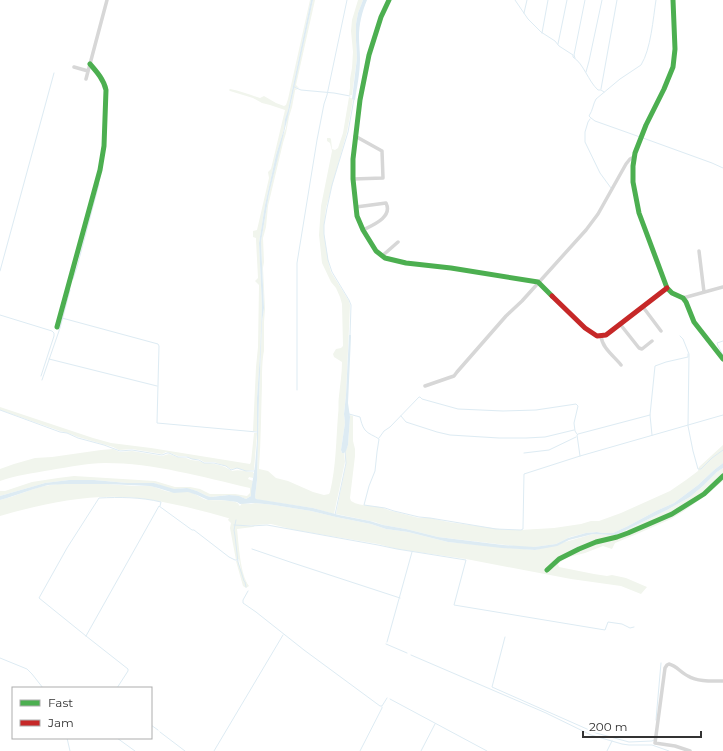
<svg xmlns="http://www.w3.org/2000/svg" width="723" height="751" viewBox="0 0 723 751" font-family="Montserrat,sans-serif">
<style>
.green{fill:#f1f5ed}
.water{fill:#ddebf3}
.lines{fill:none;stroke-linecap:round;stroke-linejoin:round}
.stream{stroke:#ddebf3;stroke-width:1}
.street{stroke:#d7d7d7;stroke-width:3.5}
.fast{stroke:#4caf50;stroke-width:5}
.jam{stroke:#c62828;stroke-width:5}
</style>
<rect width="100%" height="100%" fill="#fff"/>
<path class="green" d="M310 0H311L288 110 285 119 284 129 276 155 265 205 259 243 262 306 260 354 257 398V431H253L256 367 258 347 259 285 255 281 258 278 256 240V238L253 237V231L257 230 269 178 268 172 271 169 285 110 270 105 262 103 253 98 230 91 229 90 230 89C241 91 250 95 260 98L264 96 276 103 284 106 286 105 288 99Z
M313 0H315L296 85 299 88 294 87Z
M358 0H363L358 13 356 24V40L357 58 352 95H349L350 88V79L352 68 353 52 351 31 352 20Z
M294 88 298 89 295 90V91L292 107 289 117 286 133 283 143 268 206 266 227 263 238 264 262 263 268 265 309 264 322V351C262 360 262 374 262 385 261 412 261 440 259 468V469L268 471 276 478 288 481 313 492 324 495 329 494 330 492C336 467 336 441 338 415 339 409 338 403 339 396 340 385 342 374 342 362L334 357 333 354 336 349 341 348 343 346 342 304 340 297 336 288 331 282 322 263 319 235 321 206 332 151 330 143 327 141V138H330L331 139 332 149 335 150 338 148 343 133 349 97 353 99 347 132 326 208 324 225V234L329 265 331 272 349 301 350 305 346 395 344 413 345 423 341 450 342 453H344L345 462 334 514 313 508 259 500 256 499 255 497 257 480 259 398 262 322 264 308 261 242 269 194 282 138 286 128 287 117 289 112Z
M0 407 93 438 111 443 151 448 250 464 251 462 254 433H257L254 470 246 471 237 468 231 469 226 466 214 462H204L199 459H192L186 456H178L170 453 166 452 162 454 132 449 119 450 113 447 78 437 68 433 60 431 6 412 0 410Z
M350 415 353 416V441L355 449V456L350 498 351 501C362 508 377 504 388 510L419 518H430L448 522 500 529 520 530 554 528 581 524 591 521H599L621 513 670 491 686 480 698 471 699 467 723 445V463L714 470 698 485 674 503 656 511 628 526 613 533H602L596 532 586 533 570 537 556 544 534 547H522L438 537 406 529 383 525 375 522 336 514 346 463 345 452 348 445Z
M113 449 120 452 132 451 162 456 169 454 177 457 186 458 191 460 199 461 204 463H210L219 465 225 467 232 471C240 469 245 472 253 472L254 474 253 478 249 477 248 479 253 481 251 496 246 499 241 497 229 495 211 497 207 496 197 491 185 488 178 489H170L154 483H127L94 480H69L45 483 0 496V491H5L32 482 58 478 74 476 155 481 175 487H190L200 489 210 494H235L247 496 250 493V488C202 477 154 463 105 463 87 463 69 467 51 470 34 473 16 475 0 481V469L14 464 35 458 52 457 101 450Z
M723 468V481L706 495 684 511 671 519 637 534 615 543 612 549 603 546 585 553 569 557 563 560 558 564 559 567 594 574 607 576 612 575 626 578 647 587 641 594 621 586 571 579 466 559 397 549 378 544 295 530 271 524 237 526H251L256 525 253 527 237 529C239 545 240 574 249 586L246 588 243 586 236 561H238L241 571 239 559 236 560 230 528 231 523 228 520 229 518H228C203 511 177 504 151 500 100 491 49 502 0 516V500C17 496 32 488 50 485 78 481 107 484 135 486 140 486 145 486 150 486 157 487 163 491 170 492 176 492 183 491 189 492 196 493 201 499 208 500 219 501 227 499 238 503L239 505 240 506 242 503 251 504 255 503 274 505 311 511 336 517 371 524 386 529 408 532 448 542 535 550 565 542 593 534 610 535H616L667 510 690 497 703 486 717 472Z"/>
<path class="water" d="M311 0H313L289 112 269 194 261 242 264 308 262 322 259 398 257 480 255 497 256 499 313 508 339 515 370 521 383 525 406 529 438 537 503 545 534 547 556 544 568 538 586 533 597 532 602 533H613L628 526 656 511 674 503 698 485 714 470 723 463V468L717 472 703 486 690 497 667 510 616 535H610L593 534 569 540 557 546 535 550 502 548 448 542 408 532 386 529 371 524 336 517 311 511 274 505 255 503 240 504 237 502 222 500H208L197 495 188 492 174 493 158 488 150 486 107 484H65L48 485 34 489 7 498 0 500V496L45 483 69 480H94L127 483H154L174 489 187 488 197 491 207 496 211 497 229 495 239 496 246 499 251 496V491L255 466 257 440V398L260 354 262 306 259 243 265 205 276 155 284 129 285 119 288 110Z
M363 0H367C362 12 359 24 359 37 359 44 360 52 360 59 360 73 357 87 355 100L352 99 357 58 356 40V24L358 13Z
M349 335H351V337L348 403 350 417 348 445 346 451 344 453H342L341 450 345 423 344 414 346 395Z"/>
<g class="lines">
<path class="stream" d="M515 0 528 19 541 32 555 41 559 46 573 55V57C584 64 588 81 598 90H601L604 92
M524 13 527 0
M542 33 548 0
M558 44 567 0
M575 58 574 55 585 0
M586 72 589 61 602 0
M294 87 301 90 334 93 350 96
M601 89 617 0
M590 119 588 122 585 132V142L600 173 611 188
M640 137 595 121 591 118 589 116C593 110 593 104 596 99L620 79 641 65C651 49 653 19 656 0
M643 138 712 163 723 168
M0 271 54 73
M73 279 77 267 99 184
M0 315 52 331 54 333V336L41 376
M62 318 158 344 159 346 157 423 257 432
M350 336 351 305 349 300 332 272 328 260 324 234V225L327 208 332 185 348 132 354 99
M680 336 683 339 689 354 688 426 693 451 698 469H701L712 458 723 450
M723 341 717 343 718 346 723 355
M49 359 157 386
M42 380 60 328 70 290
M297 390V263L317 140 324 104 327 95 347 0
M0 410 60 432 67 433 78 438 104 445 120 451 132 450 162 455 167 453H169L178 457H187L192 459 199 460 204 463H214L226 466 231 470 237 468 246 471H255
M349 414 360 417C361 421 362 426 365 430 368 434 375 436 379 439L377 452 375 471 369 486 364 505 385 508 394 511 419 517 430 518 496 529 521 530 523 529V527L524 474 580 456 723 415
M401 416 406 422 437 432 450 435 499 438H526L545 437 574 430
M652 435 650 415 655 366 666 362 688 357V354
M379 438 384 431 390 427 419 397H420L422 399 458 409 503 411 536 410 576 404 578 406 574 423 575 431 577 434
M524 453 549 450 576 437
M580 456 577 435 578 434 650 415
M335 515 346 463 345 451
M236 520 234 530 235 536 238 562 244 581 245 582 246 587
M234 525 251 526 267 525 378 545 397 549 466 560 454 605 605 630 608 622 622 624 630 628 634 627
M252 549 290 562 400 598
M248 591 243 600V603L256 612 304 650 380 706H382L387 698
M86 636 159 506 192 530H194L229 557 235 560H238
M505 637 492 687 596 733 629 742 652 741 654 740
M387 642 412 552
M386 644 407 653
M411 655 546 713 591 735 622 744 629 745H652L669 751
M0 658 27 669 32 674 43 688
M117 688 128 671V669L86 636 39 598 67 548 99 498C119 497 141 497 161 502L160 506
M390 699 487 751
M656 720 661 663
M151 725 158 730
M160 732 185 751
M67 738 70 751
M117 738 135 751
M214 751 283 635
M360 751 382 708V707
M421 751 435 724
M607 751 612 741"/>
<path class="street" d="M74 67 88 71
M86 79 107 0
M353 179 383 178 382 151 355 136
M356 207 386 203C393 217 373 225 363 230
M699 251 704 292
M382 256 398 242
M683 298 723 287
M643 307 661 331
M620 324 639 348 642 349 652 341
M601 336C602 348 614 356 621 365
M425 386 451 377 454 376 457 372 506 316 522 301 586 230 598 214 626 164 630 159 634 157
M690 751 675 746 655 743 665 668 667 665 669 664C677 666 681 673 688 676 698 682 712 681 723 681"/>
<path class="fast" d="M389 0 381 17 369 55 360 100 353 159V179L357 216 363 230 376 251 385 258 406 263 451 268 538 282 552 296
M673 0 675 49 673 67 664 89 646 125 635 153 633 166V182L639 213 667 288 672 293 683 298 686 302 694 322 723 359
M57 327 100 170 104 146 106 90C104 80 97 72 90 64
M547 570 559 559 579 549 596 542 617 537 628 533 672 514 704 494 723 476"/>
<path class="jam" d="M552 296 585 328 597 336 606 335 667 288"/>
</g>
<rect x="12" y="687" width="140" height="52" fill="#ffffff" stroke="#adadad"/>
<rect x="20" y="700" width="20" height="6" fill="#4caf50" stroke="#adadad"/>
<text x="48" y="707" font-size="12" fill="#333333">Fast</text>
<rect x="20" y="720" width="20" height="6" fill="#c62828" stroke="#adadad"/>
<text x="48" y="727" font-size="12" fill="#333333">Jam</text>
<path d="M583 731v6h118v-6" fill="none" stroke="#333333" stroke-width="2"/>
<text x="589" y="731" font-size="12" fill="#333333" stroke="#ffffff" stroke-width="3" paint-order="stroke">200 m</text>
</svg>
